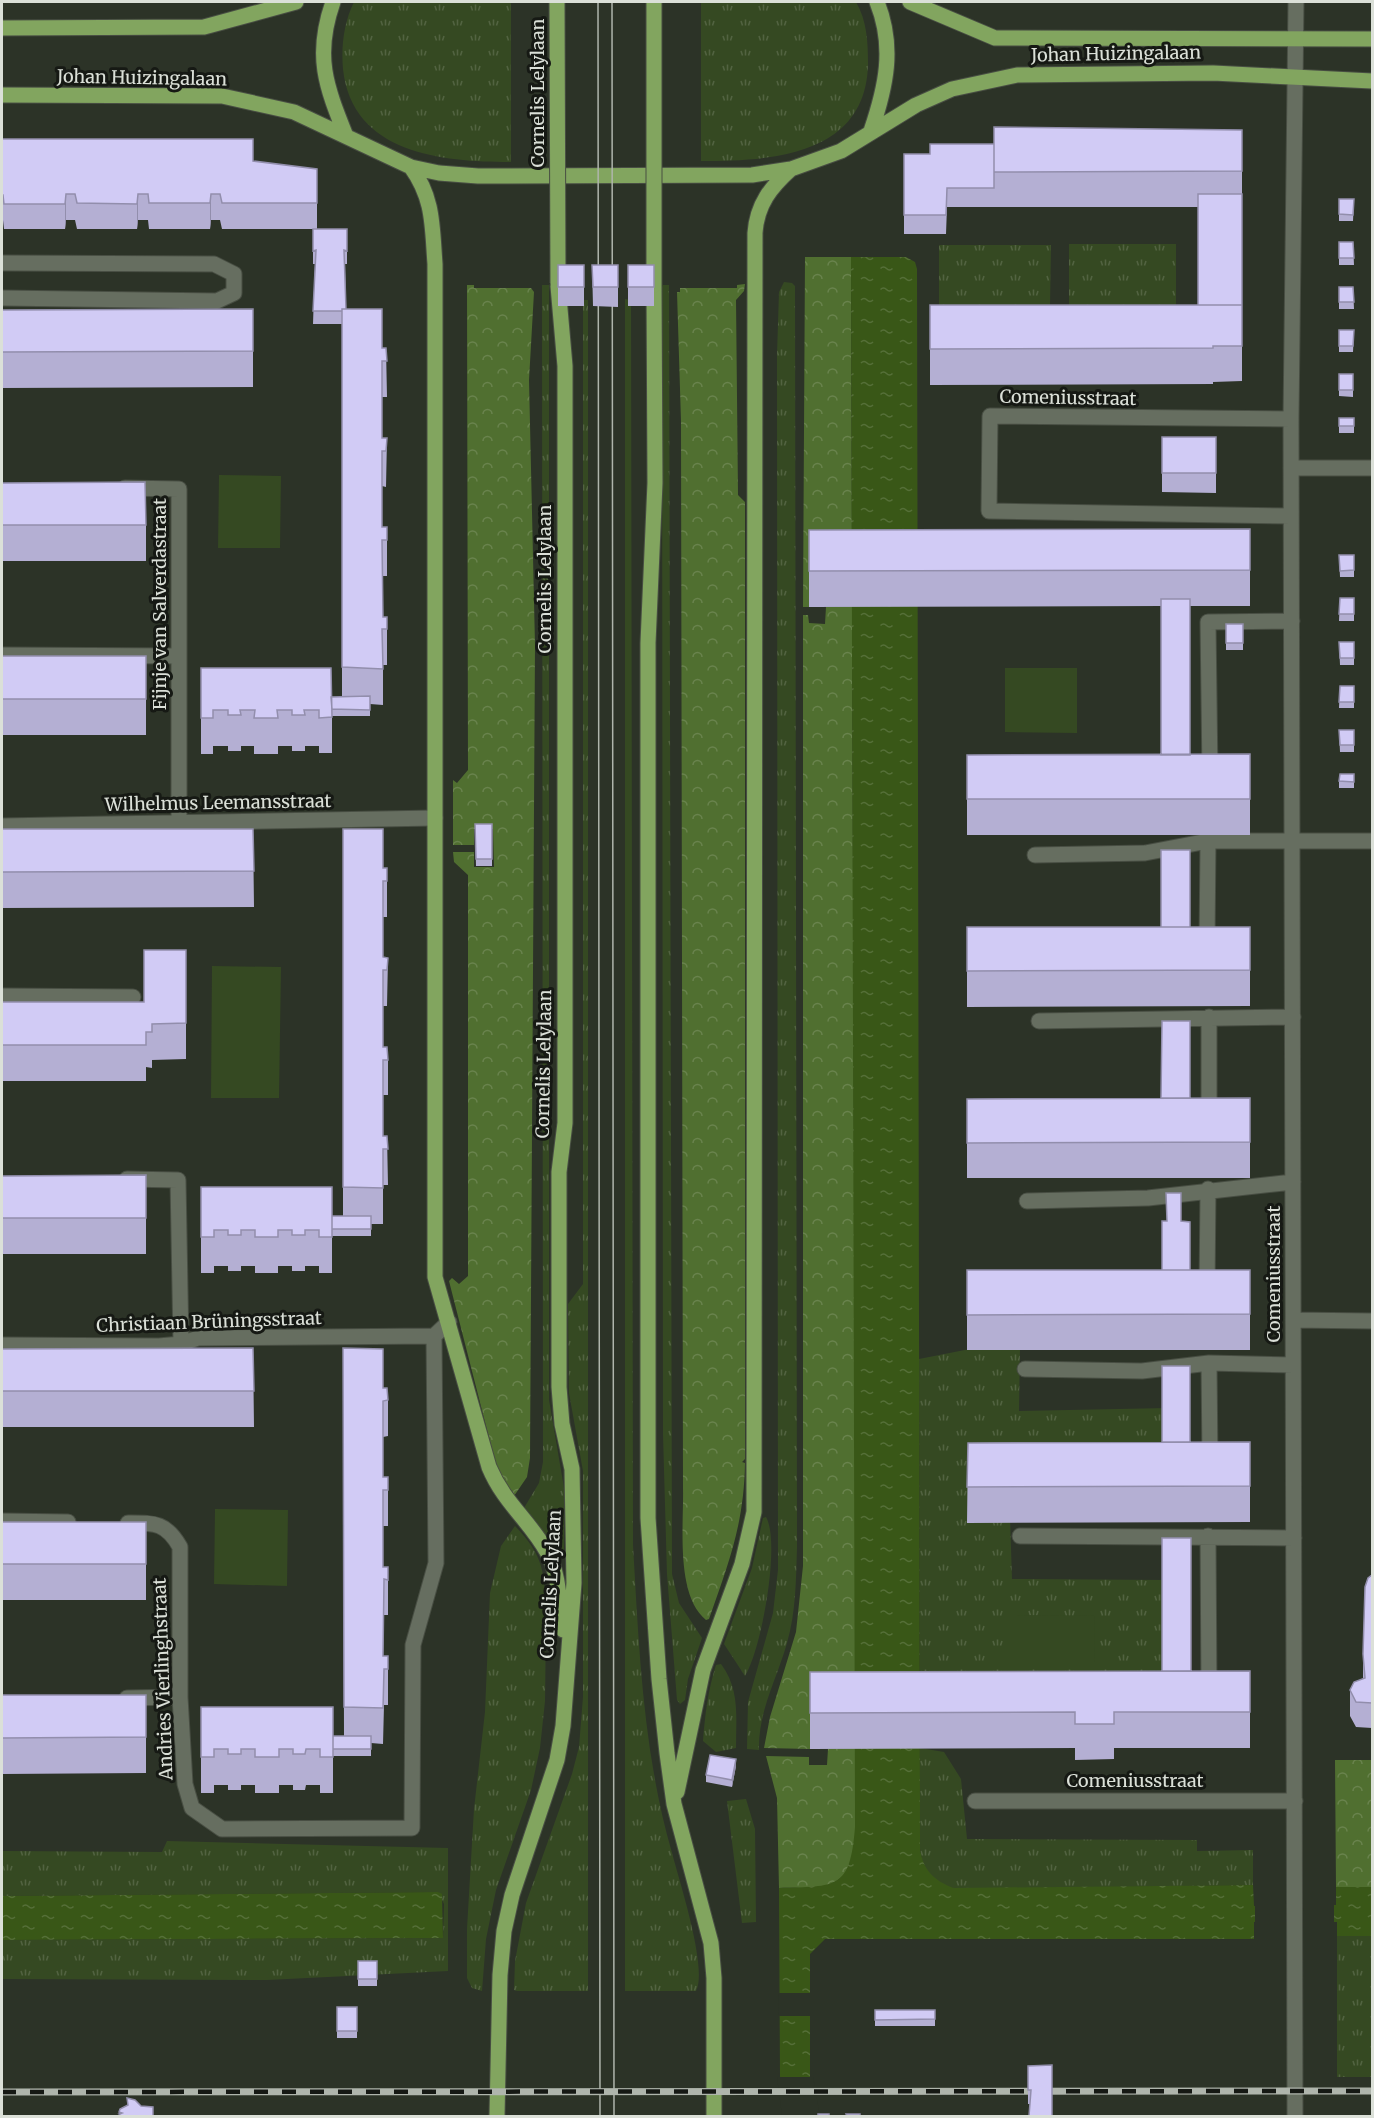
<svg xmlns="http://www.w3.org/2000/svg" width="1374" height="2118" viewBox="0 0 1374 2118" font-family="Merriweather,serif">
<style>
.grass{fill:url(#grass-tufts)}
.forest{fill:url(#forest-crowns)}
.park{fill:#354922}
.water{fill:url(#water-ripples)}
.pier{fill:#2c3327}
.lines{fill:none;stroke-linecap:round;stroke-linejoin:round}
.minor-casing{stroke:#484e43;stroke-width:17}
.major-casing{stroke:#484e43;stroke-width:17}
.minor{stroke:#666e60;stroke-width:15}
.major{stroke:#82a55f;stroke-width:15}
.tram{stroke:#afb5ac;stroke-width:1.5}
.rail-casing{stroke:#afb5ac;stroke-width:7}
.rail{stroke:#161914;stroke-width:4.5;stroke-dasharray:14;stroke-linecap:butt}
.major-bridge-casing{stroke:#484e43;stroke-width:17;stroke-linecap:butt}
.major-bridge{stroke:#82a55f;stroke-width:15}
.wall{fill:#b4afd3}
.shaded-wall{fill:#928eac}
.building{fill:#d1cbf5;stroke:#928eac;stroke-width:1.5}
.labels{text-anchor:middle;stroke-width:6;stroke-linejoin:round;paint-order:stroke}
.street-label{font-size:18px;fill:#dbe0d8;stroke:#161914}
</style>
<defs>
<pattern id="grass-tufts" width="24" height="20" patternUnits="userSpaceOnUse" patternTransform="scale(1.5)"><rect width="24" height="20" fill="#354922"/><path d="M3 7l-1-3M5 7V3M7 7l1-3M15 17l-1-3M17 17v-4M19 17l1-3" fill="none" stroke="#526341"/></pattern>
<pattern id="forest-crowns" width="20" height="18" patternUnits="userSpaceOnUse" patternTransform="scale(1.5)"><rect width="20" height="18" fill="#506f30"/><path d="M2 6a3 3 0 1 1 6 0M12 15a3 3 0 1 1 6 0" fill="none" stroke="#69834d"/></pattern>
<pattern id="water-ripples" width="26" height="14" patternUnits="userSpaceOnUse" patternTransform="scale(1.5)"><rect width="26" height="14" fill="#395717"/><path d="M2 4q2-2 4 0t4 0M15 11q2-2 4 0t4 0" fill="none" stroke="#556f38"/></pattern>
</defs>
<rect width="100%" height="100%" fill="#2c3327"/>
<path class="grass" d="M354 2H511V162C443 162 352 154 343 69 341 46 344 22 354 2Z
M701 2H856C867 21 868 42 868 64 866 156 771 161 701 161Z
M1069 244H1176V307H1069Z
M939 245H1051L1050 306 939 331Z
M784 282 792 283 795 286 797 1547C796 1579 796 1612 787 1643 777 1679 758 1711 759 1750L747 1749 748 1702 773 1613 778 1570 777 355 779 292Z
M542 285H549V1400L564 1488V1556L561 1559 524 1508 539 1483 543 1462Z
M662 285H669L672 1574 679 1603 702 1638 688 1679 685 1700 680 1704 677 1700 667 1574 663 1434Z
M625 299 631 300 633 1545C639 1649 643 1753 672 1853 679 1880 708 1969 696 1991H625Z
M583 300H588V1991H517L514 1990 515 1961 526 1903 572 1774 579 1747 583 1697V1471L569 1393 568 1304 583 1284Z
M1020 1347 1019 1411 1170 1408V1477L1010 1517 1012 1579 1167 1580 1168 1704 920 1708 919 1359 975 1348Z
M766 1517C781 1543 761 1651 745 1676L724 1644 752 1568 763 1518Z
M515 1526C546 1558 545 1576 545 1618L542 1619V1623H546L545 1701 540 1748 531 1790 496 1890 486 1939 482 1991 472 1988 467 1978V1929L474 1809 485 1712 490 1593 501 1546Z
M721 1664C740 1689 736 1717 736 1748L716 1752 703 1741C705 1715 708 1690 716 1665Z
M920 1748 944 1752 961 1779 967 1839 1197 1840V1851L1253 1850V1885L959 1889C943 1887 929 1878 923 1862 915 1843 920 1773 920 1748Z
M746 1799 755 1829 756 1922 742 1923 727 1801Z
M167 1841 448 1848V1971L267 1980 2 1979V1940L443 1938 444 1904 438 1892 2 1896V1851L162 1852Z
M1337 1936H1372V2077H1337Z"/>
<path class="forest" d="M805 257H851L852 565 809 566V607H803Z
M745 284 744 291 736 300 738 495 745 502V1459L742 1462 745 1463C744 1524 729 1562 709 1619L706 1620C675 1595 684 1524 683 1487L681 421 677 292H680V288H737V285Z
M467 285H474V288H531L534 292 529 380 535 645 530 1458 527 1477 514 1496 497 1469 449 1281 452 1278 459 1284 468 1276V875L454 862 453 852H474V867H494L493 829H474V845H453V780L457 783 468 770Z
M852 606 856 1708H810V1749L764 1748 770 1717 796 1632 803 1566V615H808L809 623 825 624 826 607Z
M855 1748C855 1777 861 1846 848 1869 844 1876 838 1881 830 1884 816 1890 795 1887 779 1888L777 1798 766 1756 809 1757V1765H827L828 1749Z
M1335 1760H1372V1887H1336Z"/>
<path class="park" d="M219 475 281 476 280 548H218Z
M1005 668H1077V733L1005 732Z
M212 966 281 967 279 1098H211Z
M215 1509 288 1510 287 1586 214 1584Z
M1009 1615 1095 1616 1094 1662H1009Z"/>
<path class="water" d="M851 257H906L915 262 917 269 920 1849C923 1870 934 1881 954 1888L1253 1885 1254 1906 1336 1905V1887H1372V1936H1337V1922H1254V1939H825L810 1954V2078L785 2116 780 2076 779 1888C837 1886 850 1890 855 1827Z
M438 1892 442 1894 443 1938 2 1940V1896Z"/>
<path class="pier" d="M1255 1903H1334V1924H1255Z
M779 1993H813V2016H778Z
M777 2077H813L820 2116H782Z"/>
<g class="lines">
<defs>
<path id="minor" d="M2 263 214 264 234 274V293L217 301 2 298
M1291 419 990 416 989 511 1291 516
M1291 468H1372
M125 488 179 489V824
M2 655 179 656
M1210 775 1208 622 1292 621
M2 826 435 818
M1035 855 1145 853 1208 841H1372
M1207 944 1208 841
M2 996 133 997
M1039 1021 1293 1017
M1209 1116V1017
M127 1179 178 1180 181 1344
M1027 1201 1148 1198 1293 1182
M1207 1291 1208 1189
M1293 1320 1372 1321
M2 1345 159 1346 181 1344 198 1338 434 1336 449 1322
M1209 1363 1210 1462
M1025 1369 1142 1371 1209 1363 1293 1365
M2 1521 68 1522
M128 1523C154 1523 166 1522 180 1547V1697L185 1784 192 1808 222 1829 412 1828 413 1645 436 1563 434 1336
M1020 1536 1294 1538
M1208 1536 1209 1692
M127 1698 180 1697
M975 1801H1295
M1295 2116 1291 419 1296 2"/>
<path id="major" d="M333 2C314 56 326 86 346 136
M910 2 995 38 1372 39
M2 28 204 27 296 2
M2 95 222 96 294 112 411 167 439 173 478 176 752 175 791 169 841 151 916 105 952 89 1017 75 1213 73 1372 81
M871 131C886 87 895 47 877 2
M411 167C434 199 432 226 435 264V1277L489 1467C504 1503 530 1521 547 1552 560 1575 559 1605 563 1630
M654 287 655 483 648 643V1518L659 1679 667 1753 674 1804 711 1943 714 1978V2116
M677 1792 703 1670 742 1564 754 1512 755 233C757 204 771 187 791 169
M497 2116 500 1975 504 1931 512 1895 557 1760 563 1726 574 1583 572 1469 562 1424 559 1387V1172L565 1123V366L558 286"/>
</defs>
<use href="#minor" class="minor-casing"/>
<use href="#major" class="major-casing"/>
<use href="#minor" class="minor"/>
<use href="#major" class="major"/>
<path class="tram" d="M598 2 600 2116
M612 2 614 2116"/>
<defs>
<path id="rail" d="M2 2092 1372 2091"/>
</defs>
<use href="#rail" class="rail-casing"/>
<use href="#rail" class="rail"/>
<defs>
<path id="major-bridge" d="M557 2 558 283
M654 285V2"/>
</defs>
<use href="#major-bridge" class="major-bridge-casing"/>
<use href="#major-bridge" class="major-bridge"/>
</g>
<path class="wall" d="M1242 130V381L1213 382V384L930 385V305H1198V207H947L946 234H904V154H930L994 144Z
M2 139 253 161 317 169V229H222L220 220H211L210 229H149L148 220H138L137 229H77L75 220H66L65 229H4L3 220H2Z
M1339 199H1354L1353 221H1339Z
M347 229V264H345L346 309 382 348H386L387 397H382V438H387L386 487 382 486V527H387V576H382L383 617H387V665H383V705L370 704V716H332V753H319V746H305V751H292V746H278V754H254V746H241V751H228V746H213V754H201V668L331 697H342V324H313L315 264H313V251Z
M1339 242H1353L1354 265H1339Z
M558 265H584V306H558Z
M592 265H618V307L593 306Z
M628 265H654V306H628Z
M1339 287H1353L1354 309H1339Z
M253 309V387L2 388V310Z
M1339 330H1354L1353 352H1339Z
M1353 374V397L1339 396V390Z
M1339 418H1354V433H1339Z
M1162 437H1216V493L1162 492Z
M2 483 146 525V561H2Z
M1250 529V606H1190V755L1250 754V835H967V755H1161V606L809 607V530Z
M1339 555H1354V577H1340Z
M1340 598H1354V621H1339Z
M1226 624H1243V650H1226Z
M1339 642H1354V665H1340Z
M2 656H146V735H2Z
M1340 686H1354V708H1339Z
M1339 730H1354V752H1340Z
M1354 774V788H1339V781Z
M475 824H492V866H476Z
M2 829H253L254 907 2 908Z
M343 829 383 868 387 881V917H383V957L388 958 387 1006H383V1047L388 1060V1095H383V1136H387L388 1185H383V1224H371V1236H332V1273H319V1266H305V1271H292V1266H278V1273H255V1266H241V1271H228V1266H214V1273H201V1187L332 1216H343Z
M967 927H1250V1006L967 1007Z
M186 950V1059L152 1060V1068L146 1067V1081H2V1002H144Z
M1190 1098H1250V1178H967V1099Z
M146 1175V1254H2V1176Z
M1181 1221 1190 1270H1250V1350H967V1270H1162Z
M253 1348 254 1427H2V1349Z
M343 1348 383 1388 388 1400V1436L383 1437V1477H388V1526H383V1567L388 1580V1615H384L383 1656H388V1705H384L383 1744 371 1743V1756H333V1793H320V1785H306L305 1790H293V1785H279V1793H255V1785H241V1790H228V1785H214V1793H201V1707L333 1736H344Z
M1250 1442V1522L967 1523 968 1443Z
M2 1522H146V1600H2Z
M1372 1575V1728L1356 1727 1350 1716V1690L1363 1679V1654Z
M1250 1671V1748H1114V1759L1075 1760V1748L810 1749V1672Z
M2 1695H146V1773L2 1774Z
M736 1766 732 1787 706 1782V1775Z
M358 1961H377V1986H358Z
M337 2007 357 2031V2038H337Z
M875 2010H935V2026H875Z
M1052 2065 1030 2104H1028V2066Z"/>
<path class="shaded-wall" d="M66 194V220L65 229V204Z
M138 194V220L137 229V204Z
M211 194V220L210 229V203Z
M736 1759V1766L732 1787V1780Z"/>
<path class="building" d="M994 127 1242 130V171L994 172Z
M2 139H253V161L317 169V203H222L220 194H211L210 203H149L148 194H138L137 204 77 203 75 194H66L65 204H4L3 195H2Z
M930 144H994V188H947L946 215H904V154H930Z
M1198 194H1242V311V305H1198Z
M1339 199H1354L1353 215 1339 214Z
M313 229H347V251L344 250 346 309H342V311H313L316 250 313 251Z
M1339 242H1353L1354 258H1339Z
M558 265H584V287H558Z
M592 265H618V287H593Z
M628 265H654V287H628Z
M1339 287H1353L1354 302H1339Z
M930 305H1242V346H1213V348L930 349Z
M253 309V351L2 352V310Z
M342 309H382V348H386L387 361H382V438H387L386 451H382V527H387V540H382L383 617H387V629H382L383 669 342 667Z
M1339 330H1354L1353 346H1339Z
M1339 374H1353V390H1339Z
M1339 418H1354V426H1339Z
M1162 437H1216V473H1162Z
M145 482 146 525H2V483Z
M1250 529V570L809 571V530Z
M1339 555H1354V570L1340 571Z
M1340 598H1354V614H1339Z
M1161 599H1190V755H1161Z
M1226 624H1243V643H1226Z
M1339 642H1354V658H1340Z
M2 656H146V699H2Z
M201 668H331L332 717 319 718V710H304L305 715H292V710H277L278 718H254L255 710H240L241 715H228V710H213V718H201Z
M1340 686H1354V702H1339Z
M370 696V710L332 709 331 697Z
M1339 730H1354V745H1340Z
M1250 754V799H967V755Z
M1340 774H1354V782L1339 781Z
M475 824H492V859H476Z
M2 829H253L254 871 2 872Z
M343 829H383V868H387V881H383V957L388 958 387 970H383V1047H387L388 1060H383V1136H387L388 1149H383V1188L343 1187Z
M1161 850H1190V927H1161Z
M967 927H1250V970L967 971Z
M144 950H186V1023L152 1024V1032H146V1045H2V1002H144Z
M1162 1021H1190V1098H1161Z
M1250 1098V1142L967 1143V1099Z
M146 1175V1218H2V1176Z
M201 1187H332V1237H319V1230H305V1235H292V1230H278V1237H255V1230H241V1235H228V1230H214V1237H201Z
M1166 1193H1181V1221L1190 1222V1270H1162V1221H1167Z
M332 1216H371V1229H332Z
M967 1270H1250V1314L967 1315Z
M253 1348 254 1391H2V1349Z
M343 1348 383 1349V1388H387L388 1400 383 1401V1477H388V1490H383V1567H388V1580L384 1579 383 1656H388V1669H384L383 1708 344 1707Z
M1162 1366H1190V1442H1162Z
M1250 1442V1486L967 1487 968 1443Z
M2 1522H146V1564H2Z
M1162 1538H1191V1671H1162Z
M1372 1575V1703L1356 1702 1350 1690 1354 1682 1365 1678 1363 1654 1365 1587 1368 1578Z
M1250 1671V1712H1114V1724H1075V1712L810 1713V1672Z
M2 1695H146V1737L2 1738Z
M201 1707H333V1757H320V1749H306L305 1754H293V1749H279V1757H255V1749H241V1754H228V1749H214V1757H201Z
M333 1736H371V1749H333Z
M710 1755 736 1759 732 1780 706 1775Z
M358 1961H377V1979H358Z
M337 2007H357V2031H337Z
M875 2010H935V2019L875 2020Z
M1052 2065V2116H1029L1031 2090H1028V2066Z
M127 2098 135 2100 141 2106 153 2107V2116H122L119 2114 122 2113 119 2112 120 2109 128 2105Z
M818 2114H829V2116H818Z
M846 2114H860V2116H847Z"/>
<g class="labels">
<g class="street-label">
<text transform="translate(1116 54) rotate(-1)" y="6">Johan Huizingalaan</text>
<text transform="translate(142 78) rotate(1)" y="6">Johan Huizingalaan</text>
<text transform="translate(538 93) rotate(-90)" y="6">Cornelis Lelylaan</text>
<text transform="translate(1068 398) rotate(1)" y="6">Comeniusstraat</text>
<text transform="translate(545 579) rotate(-90)" y="6">Cornelis Lelylaan</text>
<text transform="translate(160 604) rotate(-90)" y="6">Fijnje van Salverdastraat</text>
<text transform="translate(218 803) rotate(-1)" y="6">Wilhelmus Leemansstraat</text>
<text transform="translate(544 1064) rotate(-89)" y="6">Cornelis Lelylaan</text>
<text transform="translate(1274 1274) rotate(-90)" y="6">Comeniusstraat</text>
<text transform="translate(209 1322) rotate(-2)" y="6">Christiaan Brüningsstraat</text>
<text transform="translate(551 1584) rotate(-87)" y="6">Cornelis Lelylaan</text>
<text transform="translate(163 1679) rotate(-92)" y="6">Andries Vierlinghstraat</text>
<text x="1135" y="1787">Comeniusstraat</text>
</g>
</g>
<rect width="1374" height="2118" fill="none" stroke="#dbe0d8" stroke-width="6"/>
</svg>
